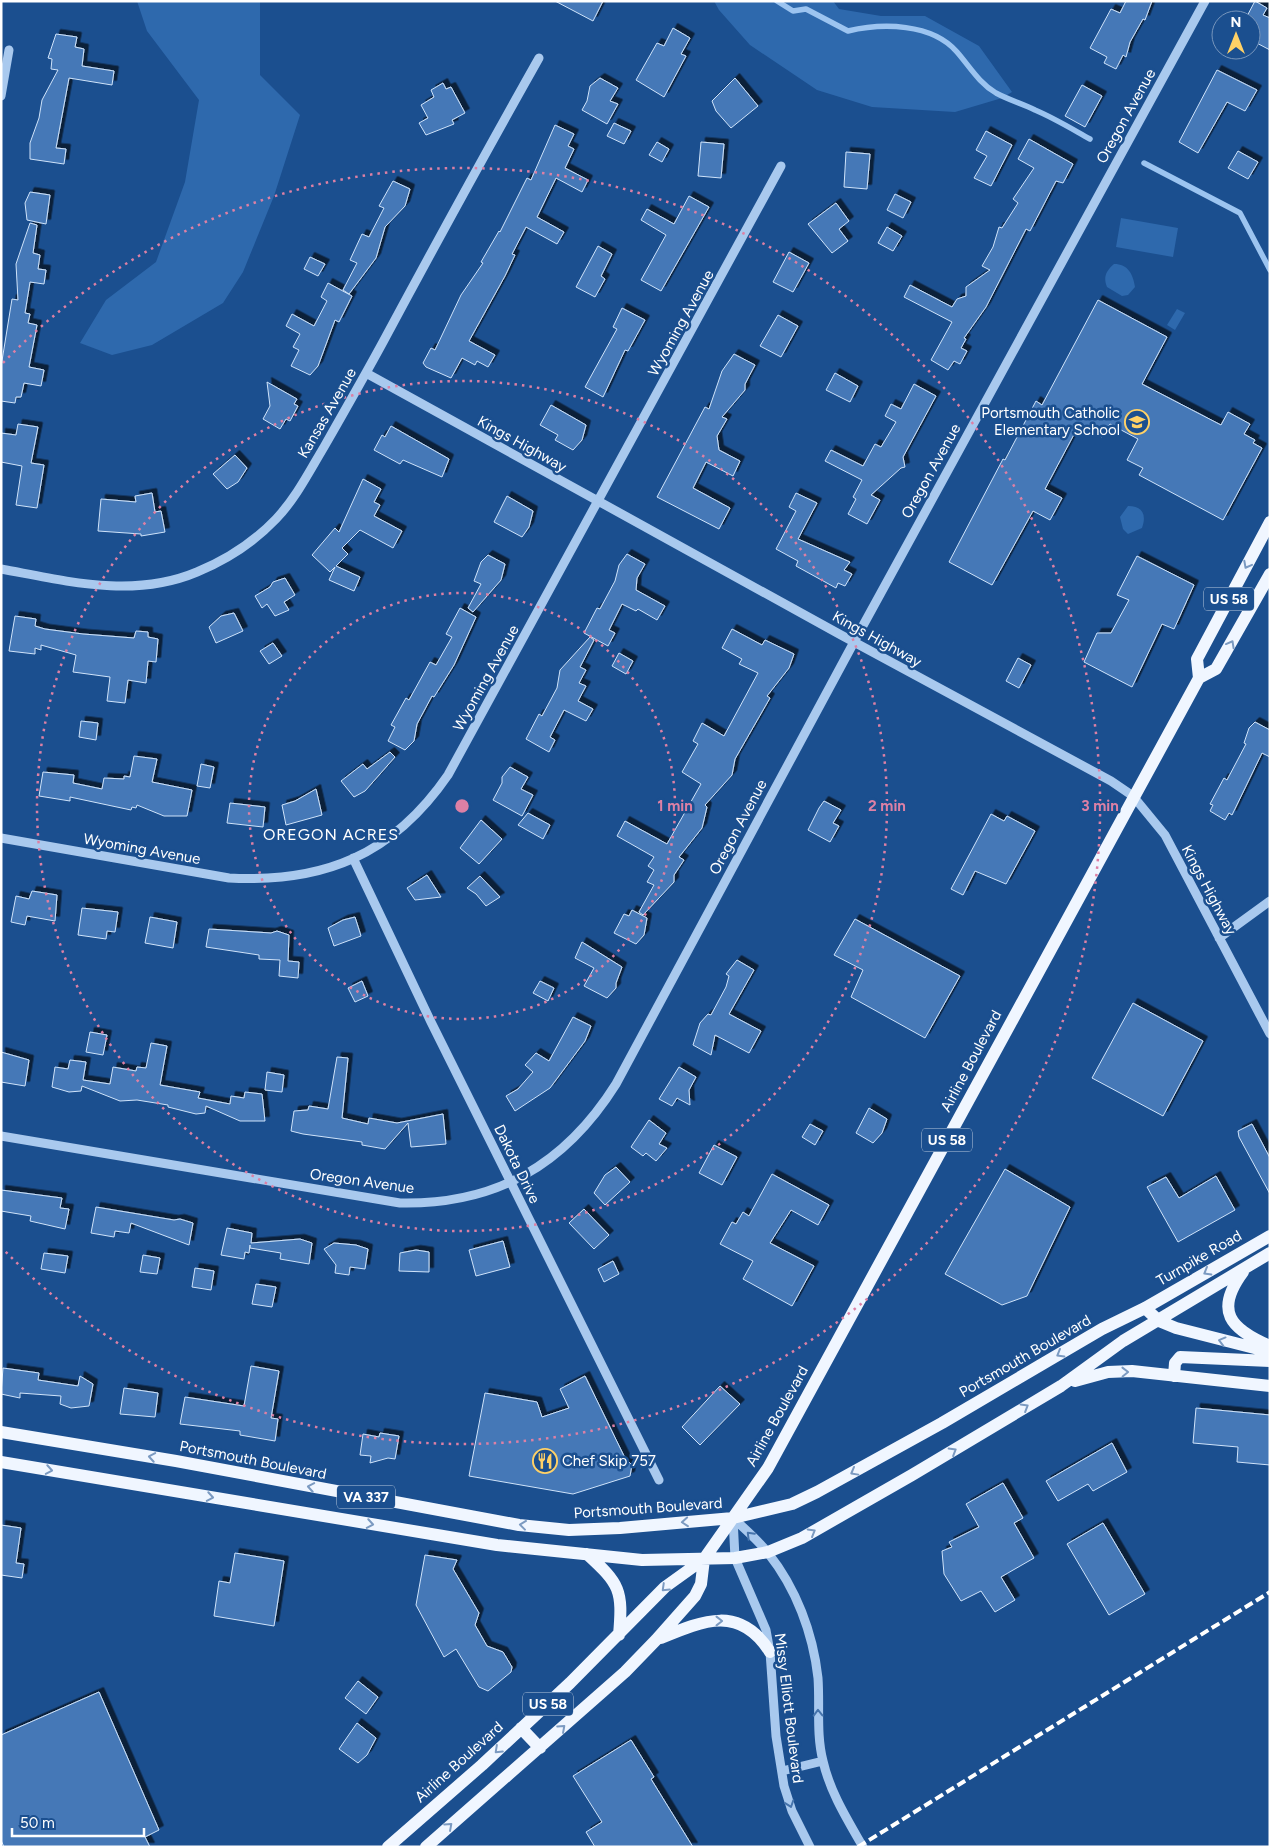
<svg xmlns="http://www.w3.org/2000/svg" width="1271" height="1848" viewBox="0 0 1271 1848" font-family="Figtree,sans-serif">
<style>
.green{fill:#2e69ad}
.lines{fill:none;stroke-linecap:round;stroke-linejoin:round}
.stream{stroke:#9cc4f0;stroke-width:5.5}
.building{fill:#4478b7;stroke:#cfe3fa;filter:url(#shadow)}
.minor{stroke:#a9c9ee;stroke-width:9}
.major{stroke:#f0f6ff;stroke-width:12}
.rail{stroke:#fff;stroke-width:4;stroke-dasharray:9 4;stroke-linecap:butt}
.oneway{stroke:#7b9ac1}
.oneway2{stroke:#4674ac}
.ring{fill:none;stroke:#dd80a5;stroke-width:2.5;stroke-dasharray:2.5 5}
.labels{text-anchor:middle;stroke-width:5;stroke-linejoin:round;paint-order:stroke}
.shield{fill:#1b4f8f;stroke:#bbcadd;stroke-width:1}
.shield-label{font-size:14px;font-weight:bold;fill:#fff}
.street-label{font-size:15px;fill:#fff;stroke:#1b4f8f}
.poi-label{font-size:15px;fill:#fff;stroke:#1b4f8f;text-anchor:end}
.neighbourhood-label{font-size:16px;letter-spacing:1px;fill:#fff;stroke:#1b4f8f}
.centre{fill:#dd80a5;stroke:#1b4f8f;stroke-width:2.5}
.ring-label{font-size:15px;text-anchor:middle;font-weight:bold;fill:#dd80a5;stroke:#1b4f8f;stroke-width:5;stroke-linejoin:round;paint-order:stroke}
</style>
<defs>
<filter id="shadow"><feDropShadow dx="4.5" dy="-4.5" stdDeviation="0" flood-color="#0009"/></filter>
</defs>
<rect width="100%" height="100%" fill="#1b4f8f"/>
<path class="green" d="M137 1H260V75L300 115 274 196 243 272 223 303 152 345 112 355 80 343 106 300 156 262 185 182 199 100 147 31Z
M714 1H833L839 9 881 16H925L979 46 1012 92 1002 98 955 112 872 107 817 90 750 45 719 10Z
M1121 218 1178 228 1173 257 1116 247Z
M1114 264C1128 264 1133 274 1135 287L1128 295 1122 296 1107 287C1103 277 1106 271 1114 264Z
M1177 309 1185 313 1175 330 1167 325Z
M1128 506C1142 506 1147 514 1142 528L1128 534 1123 529 1120 517Z"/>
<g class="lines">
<path class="stream" d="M777 1 793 11 806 9 848 31C882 23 932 23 957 52 970 67 979 83 996 93 1009 100 1023 104 1035 110 1054 118 1072 129 1090 139
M1144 163 1240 213 1270 270"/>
</g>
<path class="building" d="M555 1H603L593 21Z
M1126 1H1152L1145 20 1143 19 1130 42 1126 57 1123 55 1116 69 1104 63 1107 57 1090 48 1111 9 1120 13Z
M1255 1 1267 8 1263 15 1270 18V50L1251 40V20H1245Z
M673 28 690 38 681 54 686 56 664 97 636 80 657 43 664 46Z
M56 34 77 37 75 47 84 49 82 66 114 71 112 85 69 78 56 148 66 149 64 164 30 159V143L39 118 42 100 58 70 51 69 52 59 48 58Z
M1217 70 1257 90 1245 111 1227 102 1198 153 1179 142Z
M600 78 618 88 610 101 618 104 607 124 582 110 587 101 590 86Z
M735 78 758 106 731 128 716 111 712 101Z
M443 83 446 89 451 87 465 113 452 120 454 124 426 135 419 123 428 118 421 105 434 97 431 90Z
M1082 85 1102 96 1085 127 1065 116Z
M614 123 631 131 624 144 607 136Z
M555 125 574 134 568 146 574 149 565 168 588 180 582 192 556 178 537 217 564 232 557 244 526 227 512 254 515 255 505 276 469 341 495 355 488 367 477 361 475 365 462 358 451 378 426 367 423 363 431 348 435 350 461 295 483 263 481 262 499 231 500 232 527 178 531 180Z
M986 131 1012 145 991 186 974 178 987 156 976 150Z
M1029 139 1073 164 1063 183 1056 181 1030 231 1026 229 986 307 964 338 966 339 961 348 967 351 960 364 954 361 948 370 931 360 952 322 904 297 910 285 952 307 957 299 966 296V287L990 270 982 266 993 247 999 227 1002 228 1018 203 1013 199 1034 168 1018 159Z
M657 142 669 149 662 162 649 155Z
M701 142 724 144 721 178 698 176Z
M1238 151 1258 162 1248 179 1228 168Z
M846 152 870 154 867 189 844 187Z
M393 181 410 189 405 206 385 227 376 258 349 294 343 290 357 263 350 260 362 234 369 237 384 208 379 206Z
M30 192 50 195 46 224 27 220 25 203Z
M895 194 911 202 903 218 887 210Z
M689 196 709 207 661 291 641 280 666 235 641 220 647 209 674 224Z
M836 203 849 221 839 229 848 241 832 253 808 224Z
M30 223 37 225 33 253 40 255 38 269 46 270 44 284 30 282 25 313 30 314 28 323 37 325 29 367 44 370 41 386 24 383 21 397H16L15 403 1 401V367L12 299 18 300 16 264Z
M887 227 902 236 893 251 878 243Z
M598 246 612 254 601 276 605 279 595 297 576 287Z
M789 252 809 263 793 292 773 282Z
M310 257 325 264 318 276 304 269Z
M328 283 352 296 339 322 335 320 318 366 310 375 291 366 299 350 293 347 300 334 286 326 292 314 314 326 327 301 321 297Z
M1098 300 1167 337 1142 384 1221 425 1228 412 1250 424 1244 434 1255 440 1253 443 1262 448 1223 520 1139 475 1143 468 1127 460 1138 439 1110 424 1102 437 1079 425 1045 489 1062 498 1050 520 1033 511 992 585 949 562 1003 459 1005 460 1036 401 1042 405Z
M622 308 645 320 628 351 625 350 603 397 585 387 617 329 613 327Z
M778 315 798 326 781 357 760 346Z
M734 354 755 365 745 384V390L722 417 727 419 717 436 719 450 740 461 733 476 706 462 693 488 730 508 719 529 657 497 705 407 709 409 722 371Z
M835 373 858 386 850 402 826 390Z
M267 382 297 399 294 404 298 406 290 421 286 419 280 429 263 419 270 406Z
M914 384 936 396 903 457 905 467 901 468 871 495 880 500 867 524 848 514 856 499 853 497 862 480 825 461 831 450 863 466 875 444 881 447 896 422 885 416 891 404 901 409Z
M551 405 586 425 582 440 573 450 555 440 558 435 540 425Z
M18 424 38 427 31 463 44 465 37 508 16 505 22 466 1 462V433L16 435Z
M391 426 449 459 442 477 403 460 400 464 374 450 382 435 385 437Z
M235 455 247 468 238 482 227 489 213 474Z
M363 479 381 489 374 502 380 505 374 516 402 531 393 548 360 530 342 548 348 554 336 566 360 577 354 591 329 580 335 567 330 572 312 555 335 528 339 532Z
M152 493 155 512 161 511 165 532 141 536V534L98 531 101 499 136 502 135 496Z
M796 493 817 503 798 539 850 562 844 570 852 574 845 586 838 583 836 588 796 566 798 561 776 549 796 511 789 507Z
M507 496 533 511 529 527 522 537 494 522Z
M627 554 645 564 637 578 636 590 665 606 657 620 638 609 636 611 622 604 609 630 615 633 608 646 584 633 597 608 600 609 615 581 619 565Z
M488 555 505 564 501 580 473 612 468 608 481 584 474 581 481 562Z
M1137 556 1194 585 1174 629 1162 624 1132 687 1084 662 1097 633H1111L1129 600 1117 595Z
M285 578 295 595 284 602 289 610 275 616 267 604 262 608 255 596 270 587 273 582Z
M460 608 476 617 454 665 434 697 432 696 417 724 414 741 405 750 388 741 395 727 391 725 406 698 409 700 430 662 436 665 452 637 446 634Z
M234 613 243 631 216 643 209 627 221 616Z
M15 616 36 619 35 626 45 629 83 634 134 638 136 631 148 632V637L158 639 156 662 148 661 146 683 128 680 125 703 107 701 110 677 73 672 76 655 41 645V650L35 648V654L9 651Z
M732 629 762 645 765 640 794 654 789 668 767 696 770 698 735 759 732 775 705 805 707 807 702 828 679 857 684 860 674 875V882L643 915 639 912 654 885 647 882 654 870 648 866 654 857 617 836 625 821 667 844 701 784 682 772 698 744 693 741 702 723 724 736 758 673 739 664 742 659 722 648Z
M590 637 594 640 580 667 586 670 579 683 586 686 578 701 593 709 586 721 564 710 550 737 555 740 549 752 526 739 539 714 542 716 557 688 560 670Z
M273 643 282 656 269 664 260 651Z
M619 653 633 661 626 674 612 666Z
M1018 658 1031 665 1019 688 1006 681Z
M81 721 98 723 96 740 79 737Z
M1255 722 1270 730V757L1262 753 1232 815 1229 813 1225 820 1210 811 1213 805 1210 804 1224 778 1227 780 1246 744 1244 743 1249 728Z
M390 752 395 757 365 791 354 797 341 781 363 764 367 769Z
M134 756 157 759 152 782 192 790 187 816H164L137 805 136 808 132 807 131 810 70 797V801L39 796 43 772 74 775 73 783 102 789 104 778 124 779V776L130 777Z
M201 764 214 767 210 788 197 786Z
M510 767 528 777 521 789 533 795 522 816 493 800 502 783V777Z
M316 789 322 815 286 825 282 805 295 801Z
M824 801 841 810 833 823 839 826 830 842 808 830 819 808Z
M230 803 265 807 263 827 227 823Z
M528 813 550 825 543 839 518 825Z
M991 814 1004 821 1007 816 1035 831 1006 884 975 871 963 895 951 889Z
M481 820 502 839 479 864 460 848Z
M427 875 441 897 415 900 407 888Z
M480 876 500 897 486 906 476 894 467 888Z
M32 891 57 895 55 921 27 916 25 925 11 922 16 896 29 899Z
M82 908 118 912 115 932 107 931 106 939 78 935Z
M632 910 647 918 644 935 636 944 614 933 624 914 629 916Z
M150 917 177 922 173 948 145 943Z
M355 917 361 936 334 946 328 928 343 920Z
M855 919 960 976 925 1038 851 997 863 970 834 955Z
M209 929 271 933 277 931 289 935 288 961 299 962 298 978 279 976 280 960 259 959V955L206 947Z
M582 942 622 967 616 983V988L607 998 584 986 594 968 575 958Z
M737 960 754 970 729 1014 761 1031 749 1053 715 1035 711 1055 693 1045 700 1023 708 1014 711 1015 726 987 729 976 726 974Z
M362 981 368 996 355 1002 348 988Z
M540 981 554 988 548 1001 533 993Z
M1133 1003 1203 1041 1163 1116 1092 1078Z
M573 1017 591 1026 585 1041 550 1088 515 1111 506 1096 518 1089 533 1072 525 1065 536 1053 549 1061Z
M90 1032 107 1035 103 1055 86 1052Z
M151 1043 167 1046 160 1085 200 1092 198 1098 230 1104 231 1096 244 1098 245 1092 262 1094 265 1121H240L206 1106 205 1113 196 1114 168 1107V1105L137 1100 120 1101 82 1086 81 1091 69 1092 52 1087 55 1067 68 1069 70 1060 86 1062 83 1080 110 1084 113 1067 136 1071 137 1067 146 1068Z
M1 1052 29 1060 25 1086 1 1082Z
M337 1057 348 1058 342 1118 368 1124 369 1118 397 1123 443 1114 446 1144 411 1147 408 1123 385 1149 362 1145V1142L303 1134 291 1131 294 1111 308 1110 309 1106 328 1109Z
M679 1067 696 1077 689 1090 690 1105 677 1098 672 1106 659 1099Z
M267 1072 284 1075 282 1092 265 1090Z
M869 1108 887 1119 882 1133 873 1143 856 1133Z
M649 1120 666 1133 659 1144 667 1148 656 1161 646 1153 643 1156 631 1147Z
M810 1124 823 1131 815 1145 802 1137Z
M1252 1124 1270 1158V1194L1239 1137 1238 1131Z
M714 1145 737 1157 722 1185 699 1173Z
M616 1167 630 1182 605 1205 594 1193 605 1175Z
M1005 1169 1070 1207 1027 1296 1002 1305 945 1274Z
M772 1174 829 1205 818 1225 791 1210 770 1243 814 1266 792 1306 743 1279 753 1261 720 1244 732 1222 736 1224 743 1212 749 1216Z
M1216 1176 1235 1210 1178 1242 1147 1187 1166 1177 1179 1198Z
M1 1190 62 1198 60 1208 69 1209 65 1229 30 1221 31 1216 1 1211Z
M96 1207 174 1220 180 1219 193 1223 189 1245 131 1223 129 1233 115 1231 114 1237 91 1233Z
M584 1209 609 1235 594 1249 569 1223Z
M227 1228 252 1233 251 1243 300 1239 312 1243 309 1264 280 1259 281 1253 250 1248V1245L249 1253 245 1252 244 1259 221 1255Z
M503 1241 510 1267 476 1276 469 1250Z
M334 1243 356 1245 368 1249 365 1269 350 1267 349 1275 335 1273 336 1265 324 1249Z
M416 1250 429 1252V1272L399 1271 400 1253Z
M44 1253 68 1256 65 1273 41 1269Z
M143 1255 160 1258 157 1274 140 1272Z
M613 1261 619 1274 604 1282 598 1269Z
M195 1268 214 1271 211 1290 192 1287Z
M256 1284 276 1287 272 1307 252 1304Z
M251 1366 279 1371 271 1418 278 1419 275 1441 240 1435V1431L180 1424 185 1397 244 1406Z
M3 1368 39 1373 38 1380 78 1386 80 1376 93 1384 89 1406 71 1408 60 1404 61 1396 20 1393V1398L1 1394Z
M585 1376 625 1458 632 1465 630 1476 573 1494 469 1476 485 1393 537 1402 542 1417 569 1408 560 1389Z
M720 1386 740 1404 700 1445 682 1427Z
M124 1388 158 1393 155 1417 120 1414Z
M1196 1408 1270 1415V1465L1237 1462 1238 1447 1193 1443Z
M380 1433 399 1436 395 1459 388 1458 370 1463 371 1456 360 1455 363 1434 379 1437Z
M1112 1443 1127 1472 1093 1491 1088 1484 1058 1501 1046 1481Z
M1003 1483 1023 1518 1014 1523 1034 1558 1001 1577 1015 1600 995 1612 981 1591 961 1601 944 1574 942 1551 952 1547 949 1542 979 1527 966 1504Z
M1103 1523 1145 1594 1109 1615 1067 1544Z
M1 1525 21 1528 16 1563 24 1564 22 1578 1 1575Z
M235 1553 284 1561 274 1626 214 1616 219 1581 230 1583Z
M425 1555 457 1560 453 1569 479 1613 475 1625 487 1646 503 1652 512 1667 511 1672 488 1691 479 1687 456 1649 444 1657 416 1605Z
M358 1681 378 1697 366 1714 345 1698Z
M99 1692 159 1830 145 1837 150 1847H4L1 1840V1735Z
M357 1723 376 1738 367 1755 358 1763 339 1749Z
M631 1740 654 1777 651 1779 693 1847H595L586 1832 602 1822 573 1776Z"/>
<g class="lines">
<path class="minor" d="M1 96 9 50
M366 373 841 635 1111 781 1133 796 1165 835 1270 1034
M1 569C66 581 133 599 197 572 226 560 254 542 276 519 296 498 309 472 324 447 344 412 364 377 383 342 434 247 486 152 539 58
M1 838 229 878C324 883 393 855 448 775L781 166
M353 858 431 1022 659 1480
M1219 938 1270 901
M1 1136 400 1203C496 1205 565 1165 616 1084L854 642 1205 1
M733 1518C745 1529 758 1540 768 1553 796 1588 813 1633 818 1678 820 1706 816 1734 823 1761 830 1792 847 1819 863 1847
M733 1518 735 1558 766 1630 770 1652 776 1736 784 1786 792 1811 810 1847
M782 1771 823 1761"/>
<path class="major" d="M1199 678 1197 659 1270 522
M1243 1272C1214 1311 1230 1329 1270 1346
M1145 1308 1159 1321 1176 1328 1270 1352
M1174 1376 1175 1363 1180 1357 1270 1361
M1075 1381 1108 1372 1132 1371 1270 1386
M1 1432 176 1461 519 1525 569 1530 620 1528 733 1518 792 1504 817 1492 942 1423 1102 1329 1145 1308 1270 1236
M1 1462 497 1545 642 1560 735 1558 768 1552 802 1538 912 1475 1061 1386 1123 1341 1270 1253
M587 1554C620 1584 623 1590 619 1635
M661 1638C704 1620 740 1605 770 1652
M521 1728 540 1748
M388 1847 482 1765 570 1683 665 1587 704 1559 768 1468 1199 678 1216 669 1270 574
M426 1847 625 1672 656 1640 695 1596 701 1584 704 1559"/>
<path class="rail" d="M858 1847 1270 1592"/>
</g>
<defs><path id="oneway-chevron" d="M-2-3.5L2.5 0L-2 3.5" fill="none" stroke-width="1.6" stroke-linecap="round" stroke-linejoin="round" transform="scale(1.25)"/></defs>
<g class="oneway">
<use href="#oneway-chevron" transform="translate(1247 565) rotate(118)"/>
<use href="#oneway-chevron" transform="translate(1231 644) rotate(-61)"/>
<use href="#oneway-chevron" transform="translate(1207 1272) rotate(150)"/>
<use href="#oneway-chevron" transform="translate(1222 1341) rotate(-165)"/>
<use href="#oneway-chevron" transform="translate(1060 1354) rotate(150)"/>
<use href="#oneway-chevron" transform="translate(1125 1372) rotate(-1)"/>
<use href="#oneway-chevron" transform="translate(1025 1407) rotate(-31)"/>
<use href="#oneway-chevron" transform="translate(953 1451) rotate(-31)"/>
<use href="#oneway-chevron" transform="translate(152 1457) rotate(-170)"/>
<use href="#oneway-chevron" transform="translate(49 1470) rotate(10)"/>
<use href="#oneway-chevron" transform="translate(854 1472) rotate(151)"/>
<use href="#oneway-chevron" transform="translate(311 1487) rotate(-170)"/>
<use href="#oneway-chevron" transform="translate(210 1497) rotate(10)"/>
<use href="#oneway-chevron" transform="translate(685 1522) rotate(175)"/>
<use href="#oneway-chevron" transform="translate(370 1524) rotate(10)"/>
<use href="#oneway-chevron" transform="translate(523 1525) rotate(-173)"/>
<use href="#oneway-chevron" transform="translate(812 1532) rotate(-30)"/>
<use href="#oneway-chevron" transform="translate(665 1588) rotate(136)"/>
<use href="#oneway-chevron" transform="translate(719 1621)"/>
<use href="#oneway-chevron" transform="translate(562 1728) rotate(-42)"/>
<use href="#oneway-chevron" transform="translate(498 1750) rotate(137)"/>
<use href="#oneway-chevron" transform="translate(449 1826) rotate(-42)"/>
</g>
<g class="oneway2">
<use href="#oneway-chevron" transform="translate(750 1535) rotate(-135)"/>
<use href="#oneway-chevron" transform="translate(818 1713) rotate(-91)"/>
<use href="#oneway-chevron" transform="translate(790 1804) rotate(71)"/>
</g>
<g class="ring">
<circle cx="462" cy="806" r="213"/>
<circle cx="462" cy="806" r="425"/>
<path d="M3 363A638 638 0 1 1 3 1249"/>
</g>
<defs>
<symbol id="school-ring" viewBox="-11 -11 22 22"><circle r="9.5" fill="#1b4f8f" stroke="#ffd166" stroke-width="1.5"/><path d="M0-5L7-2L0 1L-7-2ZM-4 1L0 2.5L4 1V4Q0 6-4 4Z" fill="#ffd166"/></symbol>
<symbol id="restaurant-ring" viewBox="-11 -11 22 22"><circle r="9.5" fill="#1b4f8f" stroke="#ffd166" stroke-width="1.5"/><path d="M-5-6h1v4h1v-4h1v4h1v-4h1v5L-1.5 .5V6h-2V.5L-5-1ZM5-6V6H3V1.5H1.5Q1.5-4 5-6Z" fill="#ffd166"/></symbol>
</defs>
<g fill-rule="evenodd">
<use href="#school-ring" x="1123" y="408" width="28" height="28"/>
<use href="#restaurant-ring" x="531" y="1447" width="28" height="28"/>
</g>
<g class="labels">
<g class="shield">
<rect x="1204" y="587.5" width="50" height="23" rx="4"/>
<rect x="922" y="1128.5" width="50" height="23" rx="4"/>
<rect x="337" y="1485.5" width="58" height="23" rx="4"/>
<rect x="523" y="1692.5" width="50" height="23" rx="4"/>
</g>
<g class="shield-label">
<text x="1229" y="604">US 58</text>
<text x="947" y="1145">US 58</text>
<text x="366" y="1502">VA 337</text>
<text x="548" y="1709">US 58</text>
</g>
<g class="street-label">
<text transform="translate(1126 116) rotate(-61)" y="5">Oregon Avenue</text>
<text transform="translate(681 323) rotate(-61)" y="5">Wyoming Avenue</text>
<text transform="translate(327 413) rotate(-60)" y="5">Kansas Avenue</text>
<text transform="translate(522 444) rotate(29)" y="5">Kings Highway</text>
<text transform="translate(931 471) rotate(-61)" y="5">Oregon Avenue</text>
<text transform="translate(877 639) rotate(29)" y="5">Kings Highway</text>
<text transform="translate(486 678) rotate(-61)" y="5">Wyoming Avenue</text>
<text transform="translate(738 827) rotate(-62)" y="5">Oregon Avenue</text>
<text transform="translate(142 849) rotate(10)" y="5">Wyoming Avenue</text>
<text transform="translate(1209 890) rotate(62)" y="5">Kings Highway</text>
<text transform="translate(971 1061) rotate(-62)" y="5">Airline Boulevard</text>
<text transform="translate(517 1164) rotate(64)" y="5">Dakota Drive</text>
<text transform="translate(362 1181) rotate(8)" y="5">Oregon Avenue</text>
<text transform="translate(1199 1258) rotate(-30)" y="5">Turnpike Road</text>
<text transform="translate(1025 1356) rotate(-30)" y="5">Portsmouth Boulevard</text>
<text transform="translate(777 1416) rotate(-61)" y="5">Airline Boulevard</text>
<text transform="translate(253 1460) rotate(11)" y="5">Portsmouth Boulevard</text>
<text transform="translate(648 1508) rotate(-4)" y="5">Portsmouth Boulevard</text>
<text transform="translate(789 1708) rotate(83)" y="5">Missy Elliott Boulevard</text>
<text transform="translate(459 1762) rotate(-42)" y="5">Airline Boulevard</text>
</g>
<g class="poi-label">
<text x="1120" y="418">Portsmouth Catholic<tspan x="1120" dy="17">Elementary School</tspan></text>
<text x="562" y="1466" text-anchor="start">Chef Skip 757</text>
</g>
<g class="neighbourhood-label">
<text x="331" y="840">OREGON ACRES</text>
</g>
</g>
<circle cx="462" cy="806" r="8" class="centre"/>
<g class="ring-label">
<text x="675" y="811">1 min</text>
<text x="887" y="811">2 min</text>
<text x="1100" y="811">3 min</text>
</g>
<rect width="1271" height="1848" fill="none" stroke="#ffffff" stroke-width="5"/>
<g transform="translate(1236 35)"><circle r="24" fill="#1b4f8f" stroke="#7695bc"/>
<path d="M0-4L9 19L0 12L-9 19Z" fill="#ffd166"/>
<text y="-8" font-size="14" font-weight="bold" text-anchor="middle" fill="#ffffff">N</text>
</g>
<path d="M12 1828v8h132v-8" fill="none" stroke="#ffffff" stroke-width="2.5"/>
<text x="20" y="1828" font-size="15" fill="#ffffff" stroke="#1b4f8f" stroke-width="4" paint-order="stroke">50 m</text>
</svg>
